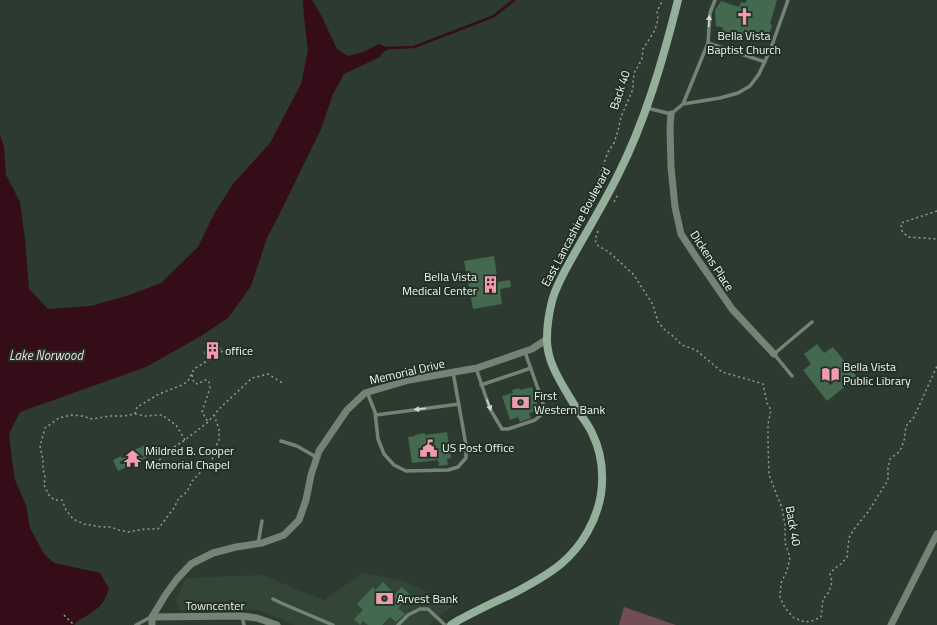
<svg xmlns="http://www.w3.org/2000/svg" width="937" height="625" viewBox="0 0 937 625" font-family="'Titillium Web',sans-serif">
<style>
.built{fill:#324537}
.green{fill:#714e55}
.water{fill:#340d19}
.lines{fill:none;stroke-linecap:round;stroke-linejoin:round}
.stream{stroke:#340d19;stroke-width:2.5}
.building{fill:#436a4e}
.path{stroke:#939d95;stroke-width:1.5;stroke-dasharray:2 3;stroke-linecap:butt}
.service{stroke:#738476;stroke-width:3.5}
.minor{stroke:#738476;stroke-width:7}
.secondary{stroke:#94af9a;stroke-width:8}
.oneway{fill:#ced9d0}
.labels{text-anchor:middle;stroke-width:4;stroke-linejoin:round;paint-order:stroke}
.poi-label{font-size:12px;fill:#ecf5ee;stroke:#233026;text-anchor:start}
.street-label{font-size:12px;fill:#ecf5ee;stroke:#233026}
.water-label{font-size:13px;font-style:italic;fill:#f5d4da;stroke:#233026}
</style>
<rect width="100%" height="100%" fill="#2d3a30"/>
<path class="built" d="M363 573 405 581 453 606 429 625H295L257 610 237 608 180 610 176 600 186 578 262 575 324 600Z"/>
<path class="green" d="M624 607 676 625H619Z"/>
<path class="water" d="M303 0H312L321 15 337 49 348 56 363 52 379 44 386 47 380 57 344 74 333 94 321 129 280 213 267 238 251 286 228 318 201 336 146 367 20 412 9 434 12 460 15 480 26 505 30 528 44 554 54 563 100 573 109 589C106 597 103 605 95 610 88 616 80 618 74 625H0V135L4 147 6 175 20 202 25 239 29 289 48 309 91 306 129 295 161 283 198 247 214 214 233 184 270 143 301 84 308 50 304 17Z"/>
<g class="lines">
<path class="stream" d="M383 51 388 48 414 47 453 32 494 16 514 0"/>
</g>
<path class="building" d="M747 0H777L770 24 772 25 769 36H766L765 39 744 32 742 38 728 34 723 38 718 33 724 28 716 26 715 10 721 1 739 7 741 2 745 3Z
M494 256 498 282 510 280 511 287 500 289 502 304 473 309 464 261Z
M218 343 222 350 207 359 203 352Z
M817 344 824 353 833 347 857 377 827 401 803 370 811 364 804 354Z
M532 387 539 410 529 413 531 418 520 422 518 417 510 420 502 396 513 393 512 390 519 388 520 390Z
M447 432 451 458 447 459 448 465 439 466 438 460 412 463 408 437 415 436V435L425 433V435Z
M145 445 150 456 118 471 113 460Z
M383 582 395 594 402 587 410 595 398 608 405 614 396 622 390 617 382 625H368L363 621 360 625 354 619 363 610 357 604 373 587 375 590Z"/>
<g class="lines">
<path class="path" d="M604 184 602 182 599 177 608 152 614 143 618 131 621 117 633 89V80L635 71 639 65 642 58 643 49 655 30 658 19 657 11 663 0
M614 202 618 194
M937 211 901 223 902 231 908 237 937 239
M598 231 595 240 597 245 609 252 634 275 653 305 658 322 664 329 674 337 682 345 696 350 722 372 750 380 763 384 767 403 771 410 768 424V442L769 475 782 508 785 525V543L790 557 787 571 781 583 780 597 785 608 794 618 805 622 812 621 821 617 823 599 829 592 832 582 830 574 834 569 841 564 847 557 849 538 854 529 868 512 888 480V468L890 459 900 451 904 441 906 426 914 417 937 366
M192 375 194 383 198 384 205 380 209 381 210 388 202 412 208 422
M135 414 137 407 159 394 182 385 188 381 194 369 223 351
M185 440 176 425 162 415 145 416 135 414 124 416H110L92 419 82 416 71 415 59 418 45 428 40 446 43 460V469L45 477 44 485 49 495 54 500H62L66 510 73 519 84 524 102 527H111L119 530 128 532 145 529H158L174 508 179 498 187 492 192 481 212 461 214 450 219 440V429L214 415
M151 466 162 458 174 447 185 440 208 422 221 407 252 378 268 374 284 384
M64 615 74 625"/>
<path class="service" d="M708 43 710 13 715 0
M683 104 708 43 765 62
M647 108 671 114 683 104 720 98 738 93 750 86 759 74 771 48 788 0
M476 368 490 409 502 429H508L535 420 541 415 544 411V406L525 352
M792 376 774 354 812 322
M481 385 531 368
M367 392 375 412 378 439 384 454 394 465 406 471 448 470 458 467 466 458V445L453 372
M376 415 459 404
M281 441 297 446 316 457
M258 544 262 521
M273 599 281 603 333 625
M242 616 244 625
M136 625 151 617
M398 625 408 615 420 609H428L445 625"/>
<path class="minor" d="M671 114 670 127 671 167 675 207 681 234 696 257 732 309 774 354
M152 617 242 616 257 618 277 625
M152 625V617L166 594 177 579 191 564 213 553 236 547 262 543 284 535 299 520 306 500 311 475 319 451 347 410 365 393 409 380 477 368 532 349 547 339
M891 625 937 534"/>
<path class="secondary" d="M451 625 459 620C476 611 494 602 512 594 529 585 547 576 562 563 582 546 597 520 601 494 604 472 602 453 592 433 588 424 581 416 576 408 564 387 546 363 547 338 547 325 549 313 552 301 556 286 564 272 572 258 587 231 603 205 617 177 645 122 663 60 678 0"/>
</g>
<defs><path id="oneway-solid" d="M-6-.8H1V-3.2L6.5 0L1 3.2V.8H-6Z"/></defs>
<g class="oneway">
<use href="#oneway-solid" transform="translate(709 21) rotate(-87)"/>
<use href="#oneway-solid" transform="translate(489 405) rotate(69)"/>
<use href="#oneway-solid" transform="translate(420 409) rotate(173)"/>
</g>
<defs>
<symbol id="church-bare" viewBox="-9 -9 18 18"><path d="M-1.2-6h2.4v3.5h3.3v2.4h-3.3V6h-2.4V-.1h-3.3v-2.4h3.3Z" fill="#f29aae" stroke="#233026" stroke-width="2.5" paint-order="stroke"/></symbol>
<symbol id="building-bare" viewBox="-9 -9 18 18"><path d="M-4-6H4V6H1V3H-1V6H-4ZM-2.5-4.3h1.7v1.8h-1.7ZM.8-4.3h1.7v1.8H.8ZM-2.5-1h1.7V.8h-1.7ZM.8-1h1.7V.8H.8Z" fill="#f29aae" stroke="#233026" stroke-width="2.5" paint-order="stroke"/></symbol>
<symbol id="library-bare" viewBox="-9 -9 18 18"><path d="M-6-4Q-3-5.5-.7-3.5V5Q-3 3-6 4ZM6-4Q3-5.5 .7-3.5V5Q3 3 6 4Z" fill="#f29aae" stroke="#233026" stroke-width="2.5" paint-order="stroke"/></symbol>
<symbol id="bank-bare" viewBox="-9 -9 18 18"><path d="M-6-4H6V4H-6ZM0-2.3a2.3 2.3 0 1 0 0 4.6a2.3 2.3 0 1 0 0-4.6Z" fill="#f29aae" stroke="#233026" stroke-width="2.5" paint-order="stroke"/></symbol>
<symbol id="civic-bare" viewBox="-9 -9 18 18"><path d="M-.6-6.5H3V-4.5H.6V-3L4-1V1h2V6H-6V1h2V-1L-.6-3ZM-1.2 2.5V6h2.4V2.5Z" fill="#f29aae" stroke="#233026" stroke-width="2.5" paint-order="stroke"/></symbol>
<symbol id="temple-bare" viewBox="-9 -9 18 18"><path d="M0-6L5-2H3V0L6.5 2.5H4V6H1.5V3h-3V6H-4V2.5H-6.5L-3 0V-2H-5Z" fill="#f29aae" stroke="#233026" stroke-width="2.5" paint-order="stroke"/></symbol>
</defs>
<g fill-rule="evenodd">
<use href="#church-bare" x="732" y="4" width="25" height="25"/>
<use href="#building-bare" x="478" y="272" width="25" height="25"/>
<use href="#building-bare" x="200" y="338" width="25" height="25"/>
<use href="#library-bare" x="818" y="362" width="25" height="25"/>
<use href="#bank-bare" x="508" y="390" width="25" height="25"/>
<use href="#civic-bare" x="416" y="436" width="25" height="25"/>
<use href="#temple-bare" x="120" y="446" width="25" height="25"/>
<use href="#bank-bare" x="372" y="586" width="25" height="25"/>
</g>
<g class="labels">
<g class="poi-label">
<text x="744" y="40" text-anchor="middle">Bella Vista<tspan x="744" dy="14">Baptist Church</tspan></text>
<text x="477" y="281" text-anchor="end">Bella Vista<tspan x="477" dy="14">Medical Center</tspan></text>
<text x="225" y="355">office</text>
<text x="843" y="371">Bella Vista<tspan x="843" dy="14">Public Library</tspan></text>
<text x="534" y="400">First<tspan x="534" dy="14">Western Bank</tspan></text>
<text x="442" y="452">US Post Office</text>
<text x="145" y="455">Mildred B. Cooper<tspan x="145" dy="14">Memorial Chapel</tspan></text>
<text x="397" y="603">Arvest Bank</text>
</g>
<g class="street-label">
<text transform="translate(620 90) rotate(-72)" y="4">Back 40</text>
<text transform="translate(576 227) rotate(-62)" y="4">East Lancashire Boulevard</text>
<text transform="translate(712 261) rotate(57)" y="4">Dickens Place</text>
<text transform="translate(407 372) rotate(-13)" y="4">Memorial Drive</text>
<text transform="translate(793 526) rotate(80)" y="4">Back 40</text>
<text x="215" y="610">Towncenter</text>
</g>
<g class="water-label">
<text x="46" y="360">Lake Norwood</text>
</g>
</g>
</svg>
